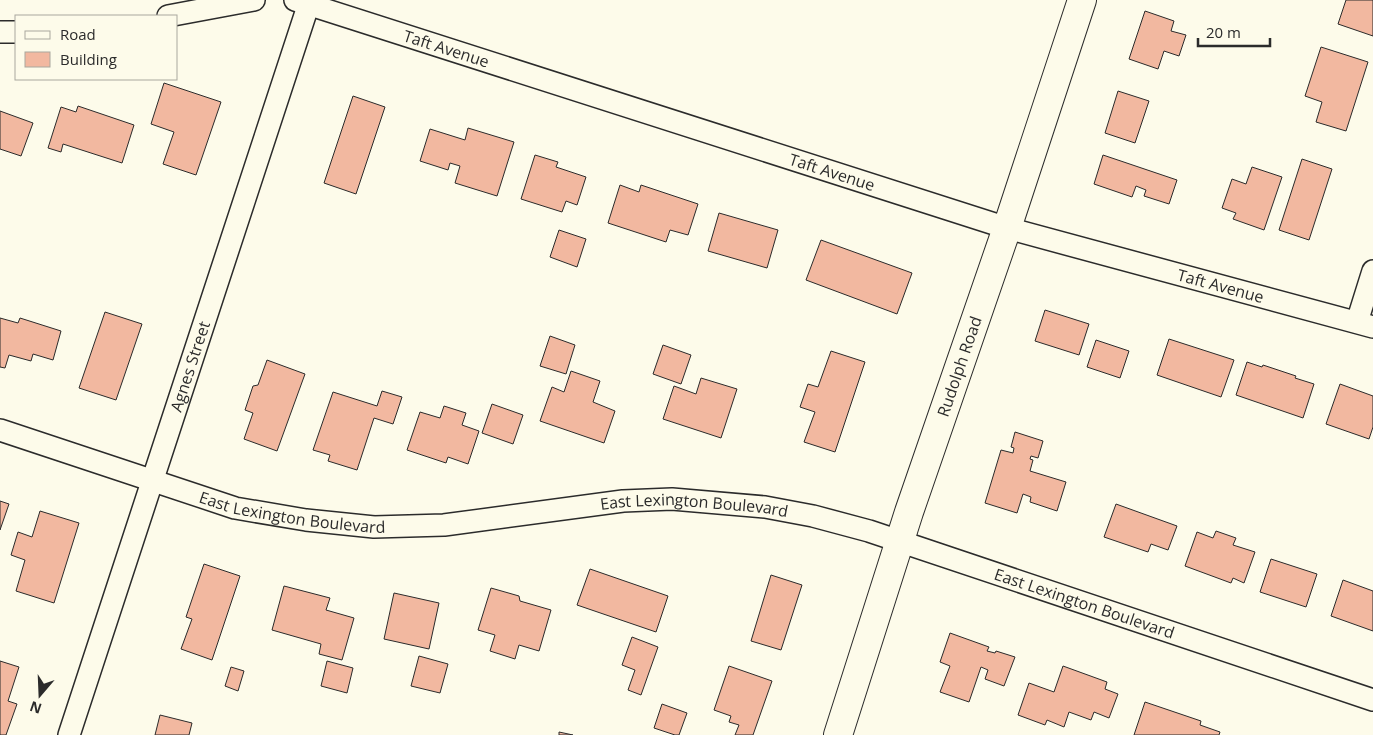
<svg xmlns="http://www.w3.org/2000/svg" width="1373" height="735" viewBox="0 0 1373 735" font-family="'Open Sans',sans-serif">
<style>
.building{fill:#f2b8a0;stroke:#2b2b2b}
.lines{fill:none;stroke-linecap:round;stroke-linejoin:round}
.street-casing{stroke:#2b2b2b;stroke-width:24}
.secondary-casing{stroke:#2b2b2b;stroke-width:30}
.street{stroke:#fdfbea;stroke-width:21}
.secondary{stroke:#fdfbea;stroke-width:28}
.labels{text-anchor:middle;stroke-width:4;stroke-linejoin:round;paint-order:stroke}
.street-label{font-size:16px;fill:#2b2b2b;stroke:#fdfbea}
</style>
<rect width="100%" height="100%" fill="#fdfbea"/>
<path class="building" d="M1346 0H1373V36L1338 24Z
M1145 11 1174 21 1171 31 1186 35 1179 56 1164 51 1158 69 1129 59Z
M1321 47 1368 62 1346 131 1316 122 1322 102 1305 96Z
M164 83 221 102 196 175 163 164 174 132 151 124Z
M1118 91 1149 101 1135 143 1105 133Z
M353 96 385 107 356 194 324 183Z
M78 106 134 125 122 163 63 144 61 152 48 148 61 107 76 112Z
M0 111 33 123 21 156 0 149Z
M468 128 514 142 497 196 455 183 460 166 450 163 448 170 420 161 430 129 465 140Z
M535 155 558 162 556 167 586 177 577 205 566 201 562 212 521 199Z
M1103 155 1177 180 1169 204 1144 196 1146 190 1136 186 1132 197 1094 184Z
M1302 159 1332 169 1309 240 1279 230Z
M1252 167 1282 177 1264 230 1233 219 1236 213 1222 208 1232 179 1246 184Z
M620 185 639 192 641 185 698 204 688 235 670 230 666 242 608 223Z
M719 213 778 230 767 268 708 251Z
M559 230 586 239 577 267 550 257Z
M821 240 912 273 897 314 806 280Z
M1045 310 1089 324 1079 355 1035 341Z
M105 312 142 324 116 400 79 388Z
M0 318 18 323 20 318 61 331 53 360 33 354 31 361 9 355 5 368 0 367Z
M550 336 575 345 566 374 540 366Z
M1169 339 1234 360 1221 397 1157 375Z
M1096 340 1129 351 1120 378 1087 367Z
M663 345 691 355 681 384 653 374Z
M831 351 865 362 835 452 804 442 815 412 800 407 808 384 818 387Z
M267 360 305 374 277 451 244 439 253 413 245 410 253 386 258 385Z
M1247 362 1262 367 1263 365 1296 376 1295 378 1314 384 1303 418 1236 395Z
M571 371 600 381 593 402 615 411 604 443 540 421 552 387 564 392Z
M701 378 737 389 721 438 663 419 674 386 696 394Z
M1340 384 1373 396V427L1369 439 1326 424Z
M382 391 402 397 393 424 374 418 357 470 328 461 330 455 313 450 333 392 377 406Z
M492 404 523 415 513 444 482 433Z
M444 406 466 413 462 425 479 431 468 464 448 457 446 463 407 450 420 412 440 418Z
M1015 432 1043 441 1038 458 1031 456 1030 459 1033 460 1030 471 1066 482 1057 511 1030 502 1031 497 1023 494 1017 513 985 503 1001 450 1013 453 1014 448 1011 447Z
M0 501 9 504 0 530Z
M1116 504 1177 526 1168 550 1151 544 1148 552 1104 537Z
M40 511 79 523 54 603 16 591 25 560 11 555 18 532 32 537Z
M1216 531 1236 538 1233 545 1255 552 1244 583 1233 578 1231 583 1185 566 1197 532 1213 538Z
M1271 559 1317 574 1306 607 1260 592Z
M204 564 240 576 212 660 181 649 192 619 186 617Z
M590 569 668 596 656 632 577 605Z
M771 575 802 585 781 650 751 641Z
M1343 580 1373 591V631L1331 616Z
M284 586 330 598 326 610 354 618 342 660 319 654 321 644 272 630Z
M491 588 519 596 520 601 551 610 539 651 519 645 515 659 490 651 495 635 478 630Z
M394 593 439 603 429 649 384 639Z
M950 633 989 647 987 651 995 653 996 651 1015 657 1004 686 985 679 988 670 981 667 969 702 940 692 950 666 940 662Z
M632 637 658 647 641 695 628 690 635 670 622 665Z
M419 656 448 664 440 693 411 686Z
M0 661 19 667 8 701 17 704 6 735H0Z
M327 661 353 668 347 693 321 686Z
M729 666 772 681 753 735H735L739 725 729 722 731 716 714 710Z
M1063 666 1107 682 1105 689 1118 694 1109 718 1094 712 1091 720 1069 712 1064 727 1047 720 1045 725 1018 715 1029 683 1054 692Z
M231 667 244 671 238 691 225 686Z
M1145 702 1201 721 1200 725 1220 732 1219 735H1134Z
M662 704 687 713 679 735H675L654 728Z
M160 715 192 723 189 735H155Z
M559 732 573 735H559Z"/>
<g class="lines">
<defs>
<g id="street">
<path id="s1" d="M295 0 1007 228 1373 327"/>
<path d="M168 16 254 0"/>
<path d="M0 32H16"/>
<path d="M1357 322 1373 271"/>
<path id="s2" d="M0 430 235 508 306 520 374 527 444 525 623 501 672 499 765 507 813 516 869 531 1373 700"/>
<path id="s3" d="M69 735 310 0"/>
</g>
<g id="secondary">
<path id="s4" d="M838 735 909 512 1007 228 1082 0"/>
</g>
</defs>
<use href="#street" class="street-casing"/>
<use href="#secondary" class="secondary-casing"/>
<use href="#street" class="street"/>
<use href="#secondary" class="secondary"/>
</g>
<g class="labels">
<g class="street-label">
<text dy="6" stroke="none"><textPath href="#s1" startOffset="159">Taft Avenue</textPath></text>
<text dy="6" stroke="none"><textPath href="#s1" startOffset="564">Taft Avenue</textPath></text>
<text dy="6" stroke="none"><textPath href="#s1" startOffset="969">Taft Avenue</textPath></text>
<text dy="6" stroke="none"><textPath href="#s3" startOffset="388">Agnes Street</textPath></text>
<text dy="6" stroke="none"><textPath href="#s4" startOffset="388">Rudolph Road</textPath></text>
<text dy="6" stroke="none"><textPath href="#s2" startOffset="710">East Lexington Boulevard</textPath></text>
<text dy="6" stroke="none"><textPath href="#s2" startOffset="305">East Lexington Boulevard</textPath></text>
<text dy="6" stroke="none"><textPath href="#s2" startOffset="1115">East Lexington Boulevard</textPath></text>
</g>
</g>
<rect x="15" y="15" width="162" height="65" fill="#fdfbea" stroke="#a9a89e"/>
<rect x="25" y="31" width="25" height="8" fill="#fdfbea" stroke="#a9a89e"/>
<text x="60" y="40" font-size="15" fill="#2b2b2b">Road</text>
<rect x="25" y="52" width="25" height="15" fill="#f2b8a0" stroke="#a9a89e"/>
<text x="60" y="65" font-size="15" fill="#2b2b2b">Building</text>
<g transform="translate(40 695) rotate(199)" stroke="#fdfbea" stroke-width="4" paint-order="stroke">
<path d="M0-4L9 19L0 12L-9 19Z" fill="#2b2b2b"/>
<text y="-8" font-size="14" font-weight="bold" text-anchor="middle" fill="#2b2b2b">N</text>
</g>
<path d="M1198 38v8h72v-8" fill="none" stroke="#2b2b2b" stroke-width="2.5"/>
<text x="1206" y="38" font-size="15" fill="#2b2b2b" stroke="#fdfbea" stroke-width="4" paint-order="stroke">20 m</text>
</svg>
